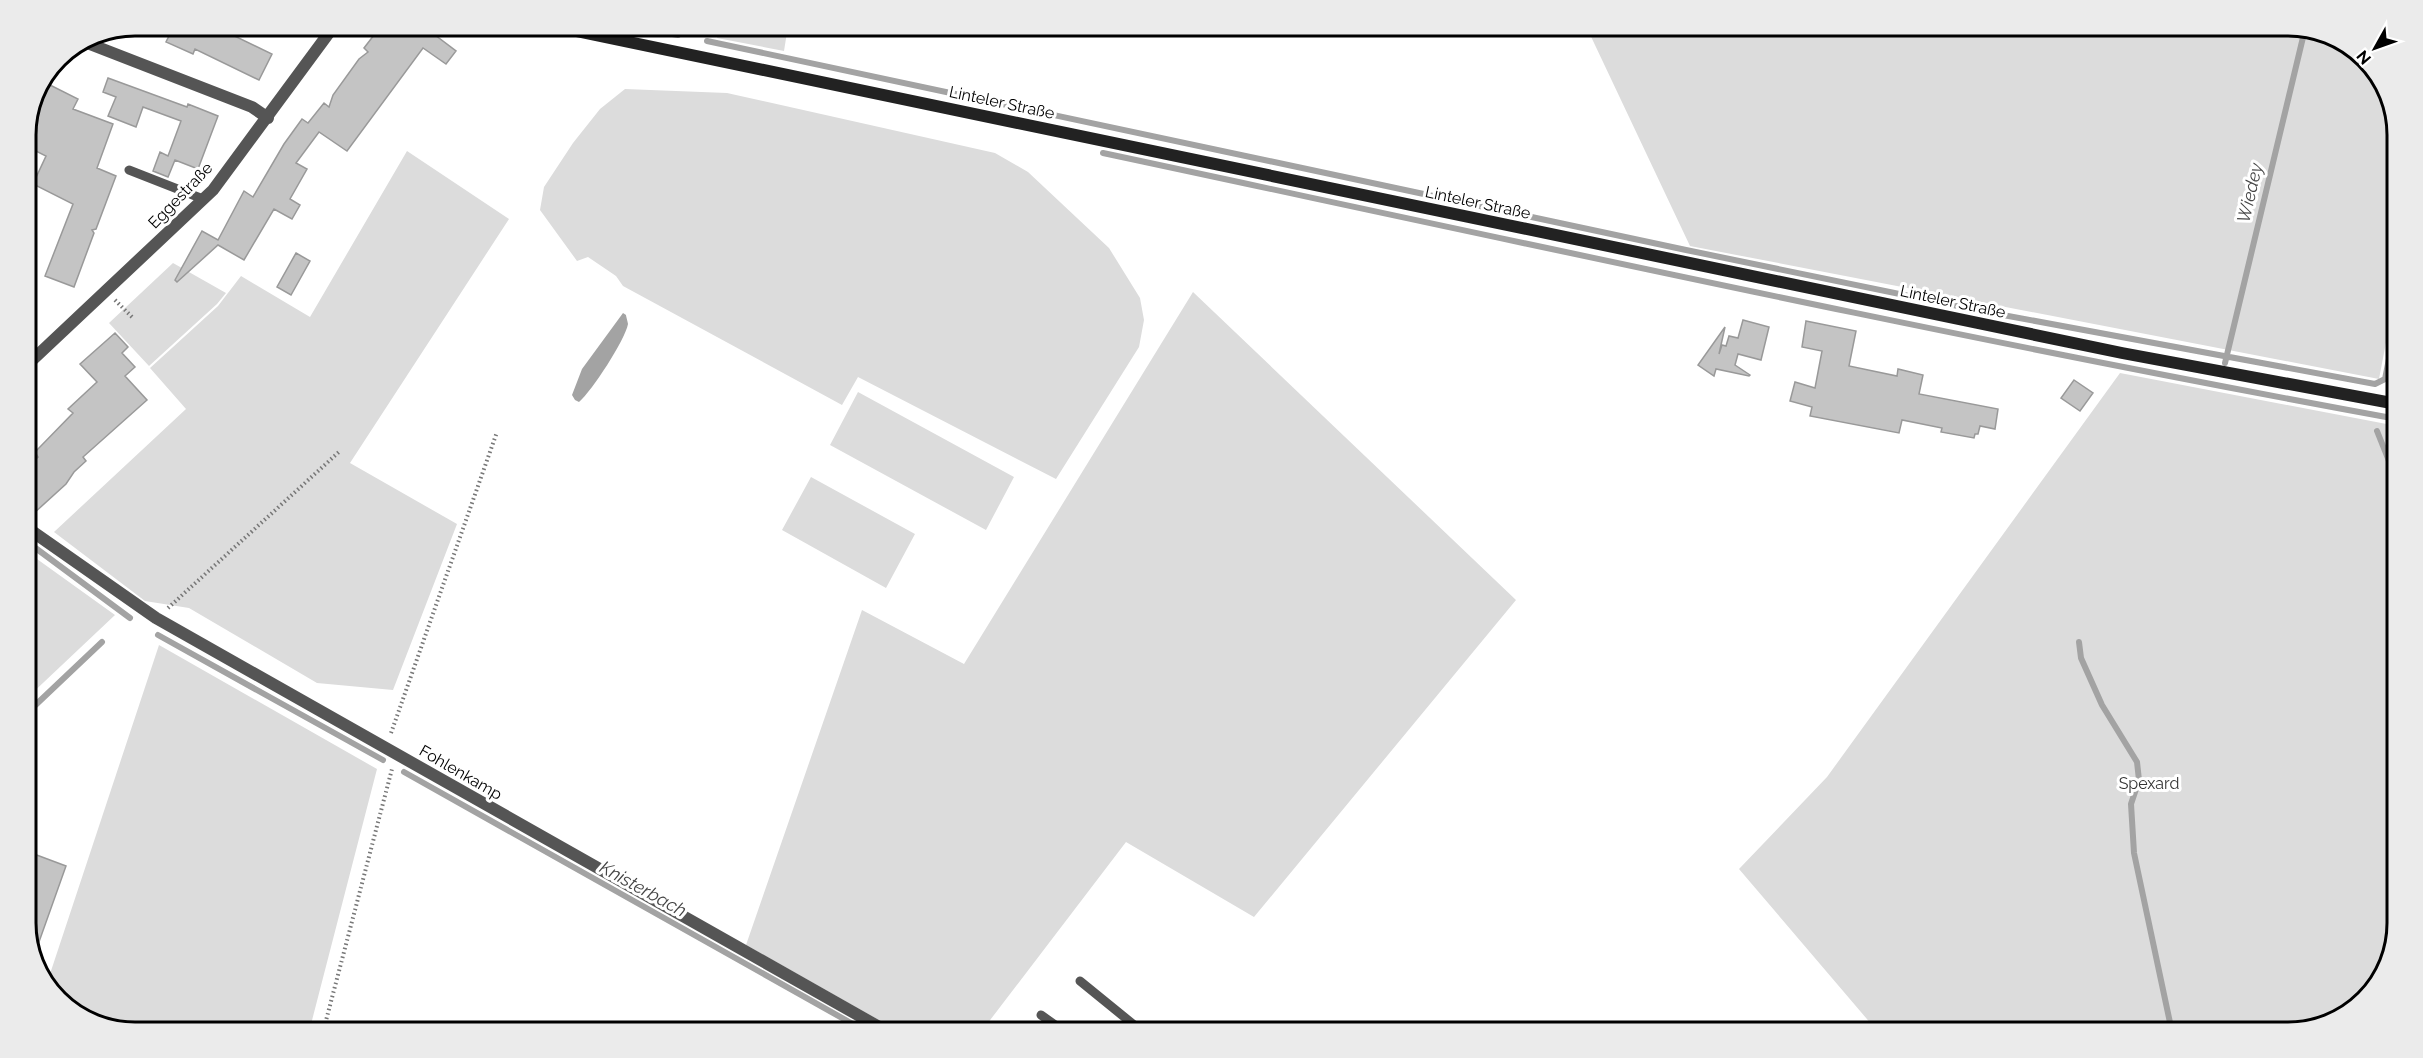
<svg xmlns="http://www.w3.org/2000/svg" width="2423" height="1058" viewBox="0 0 2423 1058" font-family="Raleway,sans-serif">
<style>
.green{fill:#dcdcdc}
.water{fill:#a3a3a3}
.lines{fill:none;stroke-linecap:round;stroke-linejoin:round}
.stream{stroke:#a3a3a3;stroke-width:6}
.building{fill:#c4c4c4;stroke:#999;stroke-width:1.5}
.path{stroke:#777;stroke-width:4;stroke-dasharray:1.5 3;stroke-linecap:butt}
.lane{stroke:#555;stroke-width:9}
.street{stroke:#555;stroke-width:12}
.secondary{stroke:#222;stroke-width:12}
.labels{text-anchor:middle;stroke-width:6;stroke-linejoin:round;paint-order:stroke}
.street-label{font-size:16px;fill:#000;stroke:#fff}
.park-label{font-size:16px;fill:#333;stroke:#fff}
.water-label{font-size:18px;font-style:italic;fill:#444;stroke:#fff}
.rim{fill:none;stroke:#000;stroke-width:3}
</style>
<rect width="100%" height="100%" fill="#fff"/>
<path class="green" d="M722 26H788L784 51 717 38Z
M1586 26H2288L2330 34 2379 74 2397 128V285L2379 379 1690 246Z
M625 89 727 93 995 153 1028 172 1109 248 1140 298 1144 320 1139 347 1056 479 858 377 842 405 623 286 616 276 588 257 577 261 540 210 544 187 573 143 600 109Z
M407 151 509 219 350 463 457 524 393 690 317 683 189 608 145 601 54 532 186 409 150 368 218 306 241 276 310 317Z
M173 263 226 293 217 304 149 366 109 323Z
M1193 292 1516 600 1254 917 1126 842 981 1032H900L746 945 862 610 964 664Z
M2120 373 2397 426V923L2389 965 2349 1014 2289 1032H1878L1739 869 1827 777Z
M858 392 1014 477 986 530 830 445Z
M811 477 915 534 886 588 782 530Z
M30 554 115 615 26 699V557Z
M159 645 377 769 309 1032H135L93 1024 46 986Z"/>
<path class="water" d="M623 313 626 315C626 316 628 323 628 324 625 340 592 391 579 402L575 400 572 395 582 369Z"/>
<g class="lines">
<path class="stream" d="M628 26 678 35
M707 41 1686 250 1992 313 2375 384 2385 379 2397 318
M1103 153C1534 245 1964 340 2397 419
M2225 363 2305 29
M2377 431 2397 481
M26 541 130 618
M158 635 383 760
M2079 642 2081 658 2102 705 2137 762 2139 780 2131 804 2134 853 2172 1032
M26 714 102 642
M404 772 867 1032"/>
</g>
<path class="building" d="M174 26H227L224 31 272 54 259 80 195 49 193 54 166 42Z
M381 26H423L456 51 446 64 423 48 347 151 319 132 296 163 307 169 290 199 300 205 292 219 274 209 244 260 218 245 177 282 175 280 202 231 218 240 244 191 253 197 284 144 302 119 308 123 324 103 329 107 333 95 359 59 368 52 364 48Z
M108 78 187 107 188 104 218 116 198 169 175 160 168 177 153 171 160 152 168 156 181 121 143 107 136 127 108 116 116 97 103 92Z
M46 83 78 99 73 109 113 124 97 168 116 176 96 229 92 230 94 233 74 287 45 276 73 204 33 184 46 156 26 146V128Z
M296 253 310 261 291 295 277 287Z
M1743 320 1769 327 1761 360 1738 354 1735 365 1750 375 1749 376 1716 369 1714 376 1698 365 1725 327 1719 354 1722 345 1726 346 1729 336 1738 338Z
M1806 321 1856 331 1849 366 1897 376 1898 369 1923 375 1919 394 1998 409 1995 429 1980 426 1978 434H1975L1974 438 1941 432 1942 428 1902 420 1899 433 1810 416 1812 407 1790 401 1795 382 1815 388 1822 351 1802 347Z
M115 333 128 347 122 353 135 367 125 376 147 400 83 457 86 461 74 472 66 484 33 514 26 507V468L38 457 35 452 73 413 68 409 97 382 80 364Z
M2074 380 2093 393 2080 411 2061 398Z
M26 851 66 866 34 956 26 931Z"/>
<g class="lines">
<path class="path" d="M115 300 133 318
M168 608 340 451
M391 733 497 432
M323 1032 392 769"/>
<path class="lane" d="M129 170 203 199
M1080 981 1139 1029 1135 1032
M1041 1015 1065 1032"/>
<path class="street" d="M82 41 252 107 268 118
M26 366 213 190 334 26
M26 527 156 618 888 1032"/>
<path class="secondary" d="M552 26 2122 353 2397 404"/>
</g>
<g class="labels">
<g class="street-label">
<text transform="translate(1002 102) rotate(12)" y="6">Linteler Straße</text>
<text transform="translate(180 195) rotate(-46)" y="6">Eggestraße</text>
<text transform="translate(1478 202) rotate(12)" y="6">Linteler Straße</text>
<text transform="translate(1953 301) rotate(12)" y="6">Linteler Straße</text>
<text transform="translate(461 772) rotate(30)" y="6">Fohlenkamp</text>
</g>
<g class="park-label">
<text x="2149" y="789">Spexard</text>
</g>
<g class="water-label">
<text transform="translate(2250 193) rotate(-77)" y="6">Wiedey</text>
<text transform="translate(643 889) rotate(29)" y="6">Knisterbach</text>
</g>
</g>
<path d="M0 0H2423V1058H0ZM135 36H2288A99 99 0 0 1 2387 135V923A99 99 0 0 1 2288 1022H135A99 99 0 0 1 36 923V135A99 99 0 0 1 135 36Z" fill="#ebebeb" fill-rule="evenodd"/>
<path class="rim" d="M135 36H2288A99 99 0 0 1 2387 135V923A99 99 0 0 1 2288 1022H135A99 99 0 0 1 36 923V135A99 99 0 0 1 135 36Z"/>
<g transform="translate(2375 48) rotate(230)" stroke="#ffffff" stroke-width="4.5" paint-order="stroke">
<path d="M0-4.5L10 22L0 15L-10 22Z" fill="#000000"/>
<text y="-9" font-size="16" font-weight="bold" text-anchor="middle" fill="#000000">N</text>
</g>
</svg>
